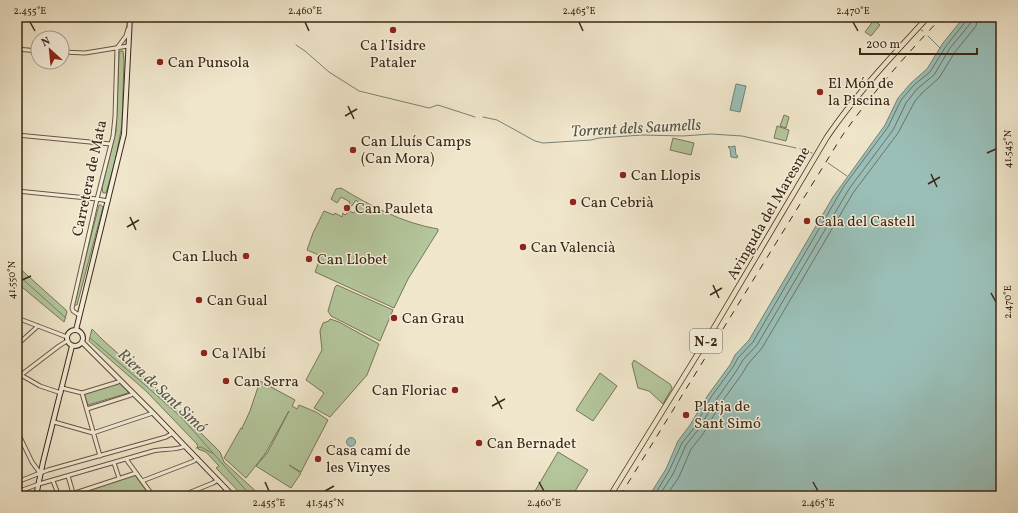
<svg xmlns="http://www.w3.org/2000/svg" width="1018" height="513" viewBox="0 0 1018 513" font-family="Vollkorn,serif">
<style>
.green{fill:#b4c69c;stroke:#787758}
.water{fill:#9abfb8;stroke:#748376}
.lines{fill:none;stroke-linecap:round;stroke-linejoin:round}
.shore{stroke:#6b7466;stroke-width:1}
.stream{stroke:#748376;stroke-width:1}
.street-casing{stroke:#695842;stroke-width:5}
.secondary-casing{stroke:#3c2814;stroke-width:6}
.primary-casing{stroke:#3c2814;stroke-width:6}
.street{stroke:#f5efdd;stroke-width:3}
.secondary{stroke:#f5efdd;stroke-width:4}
.primary{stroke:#f0e6cb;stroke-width:4.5}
.rail{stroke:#3c2814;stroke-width:1;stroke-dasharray:7 7;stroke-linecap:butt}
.ticks{fill:none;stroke:#3c2814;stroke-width:1.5}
.poi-dot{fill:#8f2418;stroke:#f5efdd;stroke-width:1.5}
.labels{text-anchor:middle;stroke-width:3;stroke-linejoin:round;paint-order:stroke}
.shield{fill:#f5efdd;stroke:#746450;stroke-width:1}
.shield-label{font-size:14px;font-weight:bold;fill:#3c2814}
.poi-label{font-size:15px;fill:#3c2814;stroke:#f5efdd;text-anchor:start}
.street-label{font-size:15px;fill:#3c2814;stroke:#f5efdd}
.water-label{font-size:16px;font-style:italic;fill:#585545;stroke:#f5efdd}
.neatline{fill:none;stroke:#3c2814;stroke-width:1.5}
.ticks-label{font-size:10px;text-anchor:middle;fill:#3c2814}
</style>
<rect width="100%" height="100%" fill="#f0e6cb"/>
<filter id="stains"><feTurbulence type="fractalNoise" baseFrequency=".005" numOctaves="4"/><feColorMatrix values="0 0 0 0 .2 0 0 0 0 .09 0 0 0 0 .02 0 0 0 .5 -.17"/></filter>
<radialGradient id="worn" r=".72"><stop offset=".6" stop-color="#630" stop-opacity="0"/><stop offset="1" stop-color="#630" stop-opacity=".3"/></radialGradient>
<path class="green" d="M874 20 880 25 871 36 865 32Z
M120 51H123L124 60 122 125 115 162 106 193H103L102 188 116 131 119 53Z
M784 115 789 117 786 128 780 126Z
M777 126 789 130 786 141 774 138Z
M673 138 694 143 691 155 670 150Z
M341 188C371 206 402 223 438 229V231L408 279 394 308 315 272 321 256 307 250 313 233 324 211 334 215 335 213 342 217 343 213 345 215 350 211 353 213 359 209 356 206 358 202 356 200 351 207 348 205 350 202 341 197 337 203 331 199 336 189Z
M99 205H101L103 207 77 305H74L90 240Z
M17 266 66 310 67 312 64 322 17 283Z
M337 285 393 310 380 341 331 316 328 311 335 287Z
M330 319 339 322 379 344 367 375 330 417 314 408 324 393 306 380 322 350 320 331 323 323 329 321Z
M92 329 104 341 152 384 220 452 224 462 261 496H243L216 468 219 466 206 452 198 449 197 444 146 391 89 341Z
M634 360 670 384 672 388 663 404 649 391 638 388 632 364Z
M600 373 617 386 593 421 576 410Z
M260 381 295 400 292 406 297 409 299 405 316 412 328 420 301 472 289 465 301 473 291 488 256 466 268 452 289 411 265 454 246 478 224 458 241 428 243 429 242 428 250 411Z
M120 383 128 391V393L88 405 84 393Z
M558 452 588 470 572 496H532Z
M134 474 150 496H79L78 492Z"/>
<path class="water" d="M964 17H1001V496H649L666 469 678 441 690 425 708 395 730 365 735 355 749 340 833 197 885 125 898 98 911 83 927 69 943 43Z
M736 84 746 86 740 112 730 110Z
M729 146 730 147 735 146 736 155 738 156 737 158 731 157 730 149 728 147Z
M346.5 442a4.5 4.5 0 1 1 9 0a4.5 4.5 0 1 1-9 0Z"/>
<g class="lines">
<path class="shore" d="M654 496 669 471 682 443 694 428 711 397 733 367 738 358 753 342 844 186 888 127 901 100 914 85 930 72 946 46 966 21 967 17
M659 496 673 474 686 445 698 430 716 400 737 370 743 360 757 345 849 189 893 130 906 103 917 89 934 75 950 48 970 24 972 17
M666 496 679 477 691 449 703 434 721 403 742 374 748 364 762 348 853 193 898 133 915 101 922 93 939 78 955 52 976 26 978 17"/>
<path class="stream" d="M910 17 915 23
M921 30 923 31
M928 36 940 48
M296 45 305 51 329 72 359 91 429 108 438 105 475 117
M483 117 497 120 535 141 543 143 591 140 599 138 642 135 683 136 711 134 742 136 796 148
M800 149 812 153
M828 163 847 176
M17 274 66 318
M90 338 145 385 182 418 251 496
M196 448 201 447 212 453"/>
<defs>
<path id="street" d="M17 49 38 51
M62 52 85 53 128 46
M17 135 111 144
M17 191 97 199 108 201
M79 315 73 311 72 308 97 199 113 136 115 117 117 48 126 36 128 29
M17 318 67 337
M17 345 38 326
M21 375 40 386 61 393
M17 378 59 346 67 341
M62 388 82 393 100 456
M82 393 118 382 120 380
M87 409 131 395 133 393
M54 422 93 433 153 413
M17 431 32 462 40 473
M126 459 153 496
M114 463 119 478
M68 476 73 493
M53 481 59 496
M142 481 194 461 197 458
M17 482 48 470 166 437 173 433
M17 492 39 484 153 451C162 449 179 450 185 446
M66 496 136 473
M181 496 213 483 218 480"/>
<path id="secondary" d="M76 330 124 134 130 17
M67 338a8 8 0 1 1 16 0a8 8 0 1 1-16 0Z
M82 342 153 413 233 496
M36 496 43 462 72 346
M223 496 227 490"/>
<path id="primary" d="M610 496 715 326 827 137C857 93 892 56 928 17"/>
</defs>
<use href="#street" class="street-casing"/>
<use href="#secondary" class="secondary-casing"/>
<use href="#primary" class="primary-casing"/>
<use href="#street" class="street"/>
<use href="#secondary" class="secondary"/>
<use href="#primary" class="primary"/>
<path class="rail" d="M620 496 842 136C872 93 906 55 942 17"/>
</g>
<path class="ticks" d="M30 22 35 31M305 22 309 31M579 22 583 31M853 22 858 31M348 106 354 119M345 116 357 109M987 153 996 149M931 174 937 187M928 184 940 177M130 217 136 230M127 227 139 220M22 280 31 276M713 285 719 298M991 293 996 302M710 295 722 288M495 396 502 409M492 406 505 399M265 482 269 491M539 482 544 491M813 482 818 491M325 491 334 486"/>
<g class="poi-dot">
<circle cx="393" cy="30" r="4"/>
<circle cx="160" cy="62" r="4"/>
<circle cx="820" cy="92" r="4"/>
<circle cx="353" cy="150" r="4"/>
<circle cx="623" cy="175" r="4"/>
<circle cx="573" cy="202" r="4"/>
<circle cx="347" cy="208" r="4"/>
<circle cx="807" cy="221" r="4"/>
<circle cx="523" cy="247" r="4"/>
<circle cx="246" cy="256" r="4"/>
<circle cx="309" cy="259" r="4"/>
<circle cx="199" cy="300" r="4"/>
<circle cx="394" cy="318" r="4"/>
<circle cx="204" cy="353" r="4"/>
<circle cx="226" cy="381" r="4"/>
<circle cx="455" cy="390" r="4"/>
<circle cx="686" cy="415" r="4"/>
<circle cx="479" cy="443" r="4"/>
<circle cx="318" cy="459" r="4"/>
</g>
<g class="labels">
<rect class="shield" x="690" y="329" width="32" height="24" rx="3"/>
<g class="shield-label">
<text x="706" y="346">N-2</text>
</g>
<g class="poi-label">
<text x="393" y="50" text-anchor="middle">Ca l'Isidre<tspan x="393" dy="17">Pataler</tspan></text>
<text x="168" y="67">Can Punsola</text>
<text x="828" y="88">El Món de<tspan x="828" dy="17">la Piscina</tspan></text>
<text x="361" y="146">Can Lluís Camps<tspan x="361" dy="17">(Can Mora)</tspan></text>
<text x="631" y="180">Can Llopis</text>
<text x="581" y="207">Can Cebrià</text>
<text x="355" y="213">Can Pauleta</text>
<text x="815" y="226">Cala del Castell</text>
<text x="531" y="252">Can Valencià</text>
<text x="238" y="261" text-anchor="end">Can Lluch</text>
<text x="317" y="264">Can Llobet</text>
<text x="207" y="305">Can Gual</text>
<text x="402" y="323">Can Grau</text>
<text x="212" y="358">Ca l'Albí</text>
<text x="234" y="386">Can Serra</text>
<text x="447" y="395" text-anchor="end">Can Floriac</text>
<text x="694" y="411">Platja de<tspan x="694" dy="17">Sant Simó</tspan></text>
<text x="487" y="448">Can Bernadet</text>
<text x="326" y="455">Casa camí de<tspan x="326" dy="17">les Vinyes</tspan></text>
</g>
<g class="street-label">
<text transform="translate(89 178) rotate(-78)" y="5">Carretera de Mata</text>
<text transform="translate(768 213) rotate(-60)" y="5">Avinguda del Maresme</text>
</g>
<g class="water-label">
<text transform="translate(636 127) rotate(-3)" y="6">Torrent dels Saumells</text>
<text transform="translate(163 390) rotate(43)" y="6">Riera de Sant Simó</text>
</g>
</g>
<rect width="1018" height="513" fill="none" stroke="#f0e6cb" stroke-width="44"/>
<g transform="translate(50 50) rotate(333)"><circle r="19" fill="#f5efdd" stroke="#ab9f8d"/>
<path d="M0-3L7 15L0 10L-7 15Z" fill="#8f2418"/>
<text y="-6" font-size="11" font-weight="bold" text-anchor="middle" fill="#3c2814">N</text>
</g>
<path d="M860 48v6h117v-6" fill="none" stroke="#3c2814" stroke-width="2"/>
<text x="866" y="48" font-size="12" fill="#3c2814" stroke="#f5efdd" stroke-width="3" paint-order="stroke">200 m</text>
<rect x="22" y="22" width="974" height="469" class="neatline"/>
<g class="ticks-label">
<text x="30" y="14">2.455°E</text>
<text x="305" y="14">2.460°E</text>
<text x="579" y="14">2.465°E</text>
<text x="853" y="14">2.470°E</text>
<text transform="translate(1007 149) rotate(-90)" y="4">41.545°N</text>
<text transform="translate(11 280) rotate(-90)" y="4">41.550°N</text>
<text transform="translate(1007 302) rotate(-90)" y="4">2.470°E</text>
<text x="269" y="506">2.455°E</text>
<text x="325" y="506">41.545°N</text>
<text x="544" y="506">2.460°E</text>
<text x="818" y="506">2.465°E</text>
</g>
<rect width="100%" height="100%" filter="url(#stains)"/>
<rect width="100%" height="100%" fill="url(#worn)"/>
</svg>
